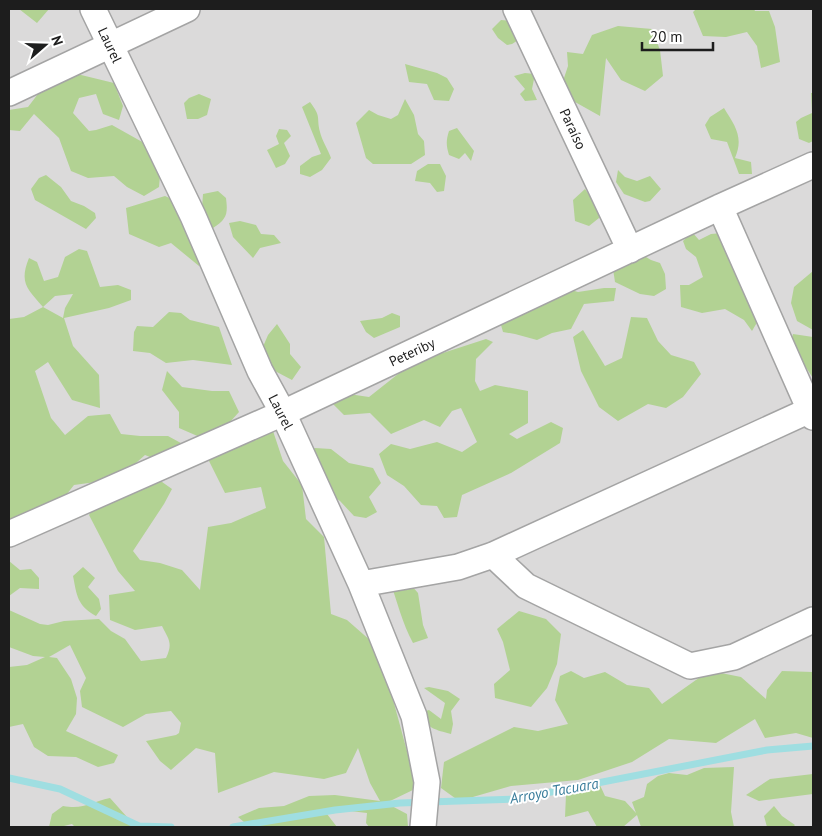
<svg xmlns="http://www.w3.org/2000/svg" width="822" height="836" viewBox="0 0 822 836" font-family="'PT Sans',sans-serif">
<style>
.residential{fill:#dbdada}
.forest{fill:#b2d293;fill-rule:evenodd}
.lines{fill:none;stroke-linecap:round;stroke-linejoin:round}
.stream{stroke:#9fdee1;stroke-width:7}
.street-casing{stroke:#a4a4a4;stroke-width:28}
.street{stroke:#fff;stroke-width:25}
.labels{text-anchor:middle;stroke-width:4;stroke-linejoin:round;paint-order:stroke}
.street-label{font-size:14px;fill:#1d1d1d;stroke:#fff}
.water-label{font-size:15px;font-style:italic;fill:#3b7e9c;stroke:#fff}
</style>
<rect width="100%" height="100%" fill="#efe8e2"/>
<path class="residential" d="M9 9H813V827H9Z"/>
<path class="forest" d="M19 9H49L37 23Z
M696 9H754L755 11H769L775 27 780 62 761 68 757 46 747 32 726 37 703 36 693 12Z
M501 20 514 21 523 37 512 44 507 45 498 38 492 29Z
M618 26 652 29 660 50 663 76 645 91 621 80 606 58 600 116 575 102 563 81 568 66 567 52 583 54 592 35Z
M405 64 437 73 447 78 454 89 449 101 434 100 427 84 409 82Z
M525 73 535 74 532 89 537 100 525 101 520 94 525 89 514 76Z
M77 74 114 83 123 106 119 120 103 114 96 94 79 98 73 113 89 131 96 130 112 125 153 148 160 176 159 187 144 196 127 187 114 176 88 178 71 171 59 138 34 114 20 131 9 130V110L28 107 41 90Z
M811 93H813V141L809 143 799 139 796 122 801 118 812 113Z
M199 94 211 99 207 115 198 119H187L184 103 189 98Z
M405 99 414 115 418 134 424 141 425 155 411 164H373L366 158 356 123 369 110 378 115 391 119 398 115Z
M310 102C322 118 316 116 320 132 322 141 328 149 331 158L322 170 310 177 300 174V166L312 157 321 154 302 107Z
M724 108C735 126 744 137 735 158L751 162 752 174H739L727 142 711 139 705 125 710 117Z
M457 128 474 151 471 161 465 153 459 159 449 155C446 145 446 140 449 131Z
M279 129 287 130 291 136 284 143 290 156 285 164 276 168 267 150 279 144 276 136Z
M428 164H440L446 176 444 191 437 192 430 183 415 181 417 171Z
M618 170 625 177 637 181 650 176 661 189 650 201 645 202 624 194 616 182Z
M46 175 61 187 71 201 84 206 95 213 96 218 86 229 35 200 31 189 39 178Z
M585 189 598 207 599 218 589 226 575 221 573 200Z
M218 191 226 198C228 214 227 219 213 228L206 225 202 208 203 194Z
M165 196 176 201 204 242 199 266 171 243 159 247 129 234 126 208Z
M240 221 256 225 261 234 274 235 281 243 260 248 253 258 233 237 229 223Z
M692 232 699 240 711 234 723 233 759 319 752 331 744 320 725 309 702 313 681 307 680 285H689L703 277 696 257 686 249 683 241Z
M79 249 87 251 100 287 118 285 131 290V300L109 308 64 318 73 346 99 375 100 408 72 400 48 362 35 371 51 418 65 435 88 416 110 414 121 434 140 436H168L190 448 167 464 145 455 118 479 74 485 59 504 41 508 9 520V319L24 317 43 307C27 288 19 283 29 258L37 262 44 281 58 277 65 257ZM73 294 65 308 63 318 43 307 55 296Z
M641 254 651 260 660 263 665 274 666 289 654 296 640 294 615 282 613 269Z
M813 271V330L797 321 791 303 794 287Z
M604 288H616L614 301 584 304 571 329 552 333 537 340 515 334 503 332 501 325 509 319 568 289 578 292Z
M169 312 181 313 190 320 219 327 232 365 193 360 166 363 150 353 133 351 134 332 137 326 153 327Z
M392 313 400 316V327L374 338 366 332 360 321 382 318Z
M631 317 647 318 658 341 671 355 694 362 701 374 683 397 666 408 648 404 618 421 599 407 581 371 573 337 583 330 605 366 622 358Z
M277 324 290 344V354L301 367 292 380 273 370 262 349 268 335Z
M793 334 813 337V378L801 360 787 358Z
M486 339 493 342 476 359 475 381 480 391 495 385 528 391V423L509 434 517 439 551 422 563 428 560 443 511 473 462 495 457 517 444 518 437 506 421 505 404 486 387 475 379 454 391 444 410 449 437 442 462 452 477 442 461 408 452 411 440 427 424 420 391 434 370 413 344 415 329 400 342 393 369 397 412 363Z
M167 371 182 387 212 391H229L239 412 220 433 202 438 179 428V412L162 390Z
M273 431 283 461 302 485 306 519 324 537 331 614 347 620 379 648 417 788 386 803 407 814 408 827H369L366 823 367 813 350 811 327 814 337 827H250L238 817 259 808 284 806 309 796 335 795 380 801 370 783 358 748 346 773 324 779 274 772 218 793 215 753 196 748 171 770 160 761 146 741 176 735 179 733 181 723 171 711 146 714 123 727 82 707 80 691 86 678 70 645 49 657 57 658 71 679 77 698 76 714 66 731 118 755 114 763 98 767 76 757 48 756 34 747 23 724 9 727V667L27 665 45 657 33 656 9 647V610L40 624 48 625 64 621 99 619 111 631 125 639 141 661 166 658C173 643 169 640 162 626L135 630 110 620 109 595 135 591 118 571 89 515 104 492 148 472 172 489 164 504 133 551 140 560 160 563 182 570 200 590 208 527 231 523 266 508 261 487 225 493 209 461 213 443H249Z
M315 448 331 449 349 463 373 468 381 483 369 497 377 512 366 518 354 516 340 501 327 492 297 459Z
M9 561 20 570 31 569 39 578V589L20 588 9 596Z
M83 567 95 578 88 587 99 599 101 609 96 616C77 605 77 596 73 576Z
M403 576 418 593 423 625 428 638 413 643C402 623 397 600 389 579Z
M519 611 546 619 561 634 557 664 547 688 531 707 495 698 494 684 510 670 503 642 497 629Z
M571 671 584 678 605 672 627 685 649 688 662 704 703 675 721 673 741 677 766 699 767 690 782 671 813 672V738L796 733 765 738 755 719 716 743 669 739 632 762 578 780 511 786 459 801 441 788 444 762 514 727 538 731 568 724 555 700 560 676Z
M429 687 448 691 460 699 451 711 453 724 451 734C436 730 426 728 419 713L429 710 441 719 445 703 424 688Z
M734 767 731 812 734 827H641L637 815 623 827H597L588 811 565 817 566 795 577 783H599L605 796 625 801 636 813 632 802 644 797 647 784 658 776 669 773 687 775 704 768Z
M813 774V794L759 801 746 795 770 779Z
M110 798 127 817 139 826V827H75L72 824 60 827H49L52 814 63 806C84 810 91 802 110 798Z
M774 806 782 816 795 825 793 827H767L764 816Z"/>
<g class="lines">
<path class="stream" d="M9 778 60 789 139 826 171 827
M233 827 335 810 400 803 515 799 767 750 813 746"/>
<defs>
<path id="street" d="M93 9 193 216 260 371 283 413 361 584 414 716 427 782 423 827
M516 9 630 250
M9 93 187 9
M720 207 813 417
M9 534 283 413 720 207 813 165
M493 555 526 586 690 666 734 657 813 620
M361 584 458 567 493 555 810 410"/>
</defs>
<use href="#street" class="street-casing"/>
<use href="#street" class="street"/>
</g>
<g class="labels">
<g class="street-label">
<text transform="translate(110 45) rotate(65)" y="5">Laurel</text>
<text transform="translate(573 129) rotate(65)" y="5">Paraíso</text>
<text transform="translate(412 352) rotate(-25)" y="5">Peteriby</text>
<text transform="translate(281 412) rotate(63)" y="5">Laurel</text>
</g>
<g class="water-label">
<text transform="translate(554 791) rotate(-10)" y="5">Arroyo Tacuara</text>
</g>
</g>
<rect width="822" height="836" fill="none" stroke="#1d1d1d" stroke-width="20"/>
<g transform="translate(45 45) rotate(70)" stroke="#ffffff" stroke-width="4" paint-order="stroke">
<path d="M0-4L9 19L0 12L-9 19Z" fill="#1d1d1d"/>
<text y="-8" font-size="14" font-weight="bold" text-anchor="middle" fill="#1d1d1d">N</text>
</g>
<path d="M642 42v8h71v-8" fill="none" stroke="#1d1d1d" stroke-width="2.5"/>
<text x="650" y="42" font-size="15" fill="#1d1d1d" stroke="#ffffff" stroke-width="4" paint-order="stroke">20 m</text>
</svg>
